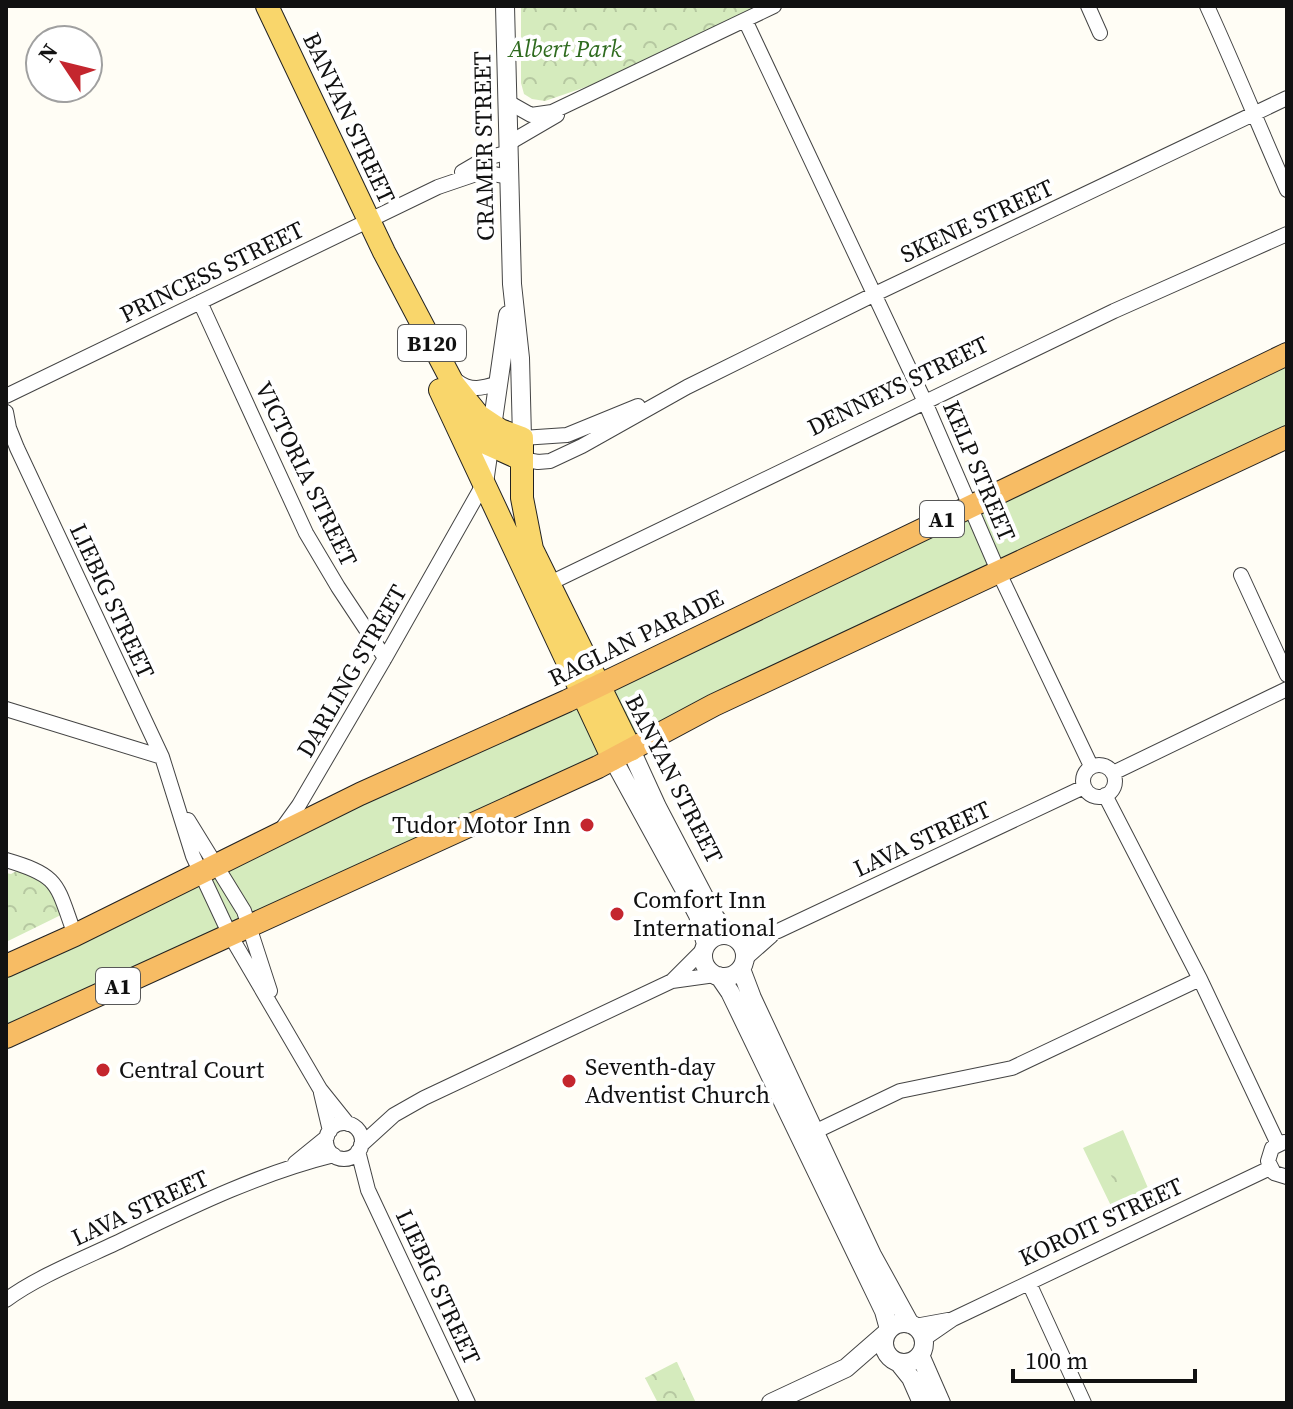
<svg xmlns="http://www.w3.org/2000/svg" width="1293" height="1409" viewBox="0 0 1293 1409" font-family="'Source Serif 4',serif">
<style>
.grass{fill:#d5ebbd}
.park{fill:url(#park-crowns)}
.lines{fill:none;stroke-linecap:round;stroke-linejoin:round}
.minor-casing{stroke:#444;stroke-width:16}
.tertiary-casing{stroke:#444;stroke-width:20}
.primary-casing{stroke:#222;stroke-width:24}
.trunk-casing{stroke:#222;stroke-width:24}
.minor{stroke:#fff;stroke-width:14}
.tertiary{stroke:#fff;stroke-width:18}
.primary{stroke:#f9d66b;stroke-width:22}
.trunk{stroke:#f7bc64;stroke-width:22}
.poi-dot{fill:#c4262e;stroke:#fff;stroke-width:3}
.labels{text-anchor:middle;stroke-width:8;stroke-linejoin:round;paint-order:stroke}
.shield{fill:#fff;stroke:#585858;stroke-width:2}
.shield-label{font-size:22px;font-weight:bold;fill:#111}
.park-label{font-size:24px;font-style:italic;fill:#2f6b1f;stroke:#fff}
.street-label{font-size:24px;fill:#111;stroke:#fff}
.poi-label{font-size:24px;fill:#111;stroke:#fff;text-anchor:start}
</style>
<defs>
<pattern id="park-crowns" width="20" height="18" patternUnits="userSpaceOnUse" patternTransform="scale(2)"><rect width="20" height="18" fill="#d5ebbd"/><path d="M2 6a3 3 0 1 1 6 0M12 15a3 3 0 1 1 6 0" fill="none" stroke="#b6c8a1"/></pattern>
</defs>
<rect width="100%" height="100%" fill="#fffdf5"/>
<path class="grass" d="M1287 354V437L6 1037V966Z
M1123 1130 1151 1195 1114 1212 1083 1148Z"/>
<path class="park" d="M521 6H761L603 81 545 101 532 99 524 94 521 83Z
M20 869 40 871 65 913 6 942V873L11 874Z
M1116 1153 1131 1180 1117 1187 1103 1160Z
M676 1362H677L696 1403H658L645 1378Z"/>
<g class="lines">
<defs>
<path id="minor" d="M1088 6 1100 33
M1207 6C1235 67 1260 129 1287 190
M745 20 925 402 999 573 1091 766
M508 102 531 115 552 112 774 6
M509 143 557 115
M462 172 486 158 510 152
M200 302 306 533 338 587 385 658
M457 381C471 392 483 388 499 383
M6 396 438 187 482 172 510 177
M6 412 9 428 17 448 162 757 193 856 230 935 320 1089 348 1124
M522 438 567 435 638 406
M521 459 538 462 550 461 582 446 687 387 875 294 1287 98
M1241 575 1287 675
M548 584 1114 311 1287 234
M6 709 162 757
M1083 781a16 16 0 1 1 32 0a16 16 0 1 1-32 0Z
M1113 773 1287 689
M1105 795 1200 979 1278 1144
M188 820 244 911 270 991
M281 830 299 805 385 658 484 483
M6 860C61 876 56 884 75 935
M737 939 753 938 778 931 1084 787
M745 959 771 936
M672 981 715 975
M321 1093 330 1131
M326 1141a18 18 0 1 1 36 0a18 18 0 1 1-36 0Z
M806 1136 900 1091 1012 1068 1200 979
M1284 1142 1272 1148 1268 1161 1274 1173 1287 1177
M361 1145 394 1115 424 1098 672 981 704 949
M358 1151 368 1190 468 1403
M295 1163 327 1137
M1029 1283 1084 1403
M6 1300C35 1278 82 1259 116 1243 187 1209 257 1174 334 1155
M915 1326 948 1320
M924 1339 953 1319 1270 1168"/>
<path id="tertiary" d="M505 6 512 284 520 358 522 438
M484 483 508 315
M631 750 657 807 714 916 725 931 732 936
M613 759 688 896 698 915 706 944
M703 956a21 21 0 1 1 42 0a21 21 0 1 1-42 0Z
M741 969 752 998 872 1255 910 1324
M719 976 730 992 884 1311 889 1329
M884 1343a20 20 0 1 1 40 0a20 20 0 1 1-40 0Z
M920 1355 941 1403
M899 1363 911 1378 922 1403
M771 1403 846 1368 885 1334"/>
<path id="primary" d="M267 6 384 252 454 385 479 416 500 430 522 438V498L532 549 631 750
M440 390 613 759
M460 421 479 440 521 459"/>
<path id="trunk" d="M6 966 75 935 360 794 567 701 1287 354
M6 1037 598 767 714 705 1287 437"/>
</defs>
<use href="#minor" class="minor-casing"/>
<use href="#tertiary" class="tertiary-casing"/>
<use href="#primary" class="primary-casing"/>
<use href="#trunk" class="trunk-casing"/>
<use href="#minor" class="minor"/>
<use href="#tertiary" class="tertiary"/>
<use href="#primary" class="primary"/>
<use href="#trunk" class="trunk"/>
</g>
<g class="poi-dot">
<circle cx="587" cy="825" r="8"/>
<circle cx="617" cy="914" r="8"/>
<circle cx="103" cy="1070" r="8"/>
<circle cx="569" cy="1081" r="8"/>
</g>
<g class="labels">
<g class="shield">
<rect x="398" y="325" width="68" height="36" rx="6"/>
<rect x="920" y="501" width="44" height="36" rx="6"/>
<rect x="96" y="968" width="44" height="36" rx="6"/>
</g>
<g class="shield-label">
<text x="432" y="351">B120</text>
<text x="942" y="527">A1</text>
<text x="118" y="994">A1</text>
</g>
<g class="park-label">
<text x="565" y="57">Albert Park</text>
</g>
<g class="street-label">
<text transform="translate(349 118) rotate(65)" y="8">BANYAN STREET</text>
<text transform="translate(484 146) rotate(-91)" y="8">CRAMER STREET</text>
<text transform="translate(977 221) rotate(-25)" y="8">SKENE STREET</text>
<text transform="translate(212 272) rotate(-26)" y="8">PRINCESS STREET</text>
<text transform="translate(898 386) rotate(-26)" y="8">DENNEYS STREET</text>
<text transform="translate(979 471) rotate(67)" y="8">KELP STREET</text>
<text transform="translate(306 474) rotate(64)" y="8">VICTORIA STREET</text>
<text transform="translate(112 601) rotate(65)" y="8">LIEBIG STREET</text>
<text transform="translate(636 638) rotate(-26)" y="8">RAGLAN PARADE</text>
<text transform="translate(352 671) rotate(-60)" y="8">DARLING STREET</text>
<text transform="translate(674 779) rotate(63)" y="8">BANYAN STREET</text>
<text transform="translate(922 839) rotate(-25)" y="8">LAVA STREET</text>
<text transform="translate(140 1208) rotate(-25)" y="8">LAVA STREET</text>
<text transform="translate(1101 1222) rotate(-25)" y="8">KOROIT STREET</text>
<text transform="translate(438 1287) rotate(65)" y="8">LIEBIG STREET</text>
</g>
<g class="poi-label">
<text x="571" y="833" text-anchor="end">Tudor Motor Inn</text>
<text x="633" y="908">Comfort Inn<tspan x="633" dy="28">International</tspan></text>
<text x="585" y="1075">Seventh-day<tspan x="585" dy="28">Adventist Church</tspan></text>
<text x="119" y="1078">Central Court</text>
</g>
</g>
<rect width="1293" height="1409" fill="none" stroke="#111111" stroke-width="16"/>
<g transform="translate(64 64) rotate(305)"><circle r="38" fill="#ffffff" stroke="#a0a0a0" stroke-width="2"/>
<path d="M0-6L14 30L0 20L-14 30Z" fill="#c4262e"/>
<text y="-12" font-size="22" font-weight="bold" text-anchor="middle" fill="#111111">N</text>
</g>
<path d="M1013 1369v12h182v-12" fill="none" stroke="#111111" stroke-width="4"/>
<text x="1025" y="1369" font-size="24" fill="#111111" stroke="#ffffff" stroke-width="6" paint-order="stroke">100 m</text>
</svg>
